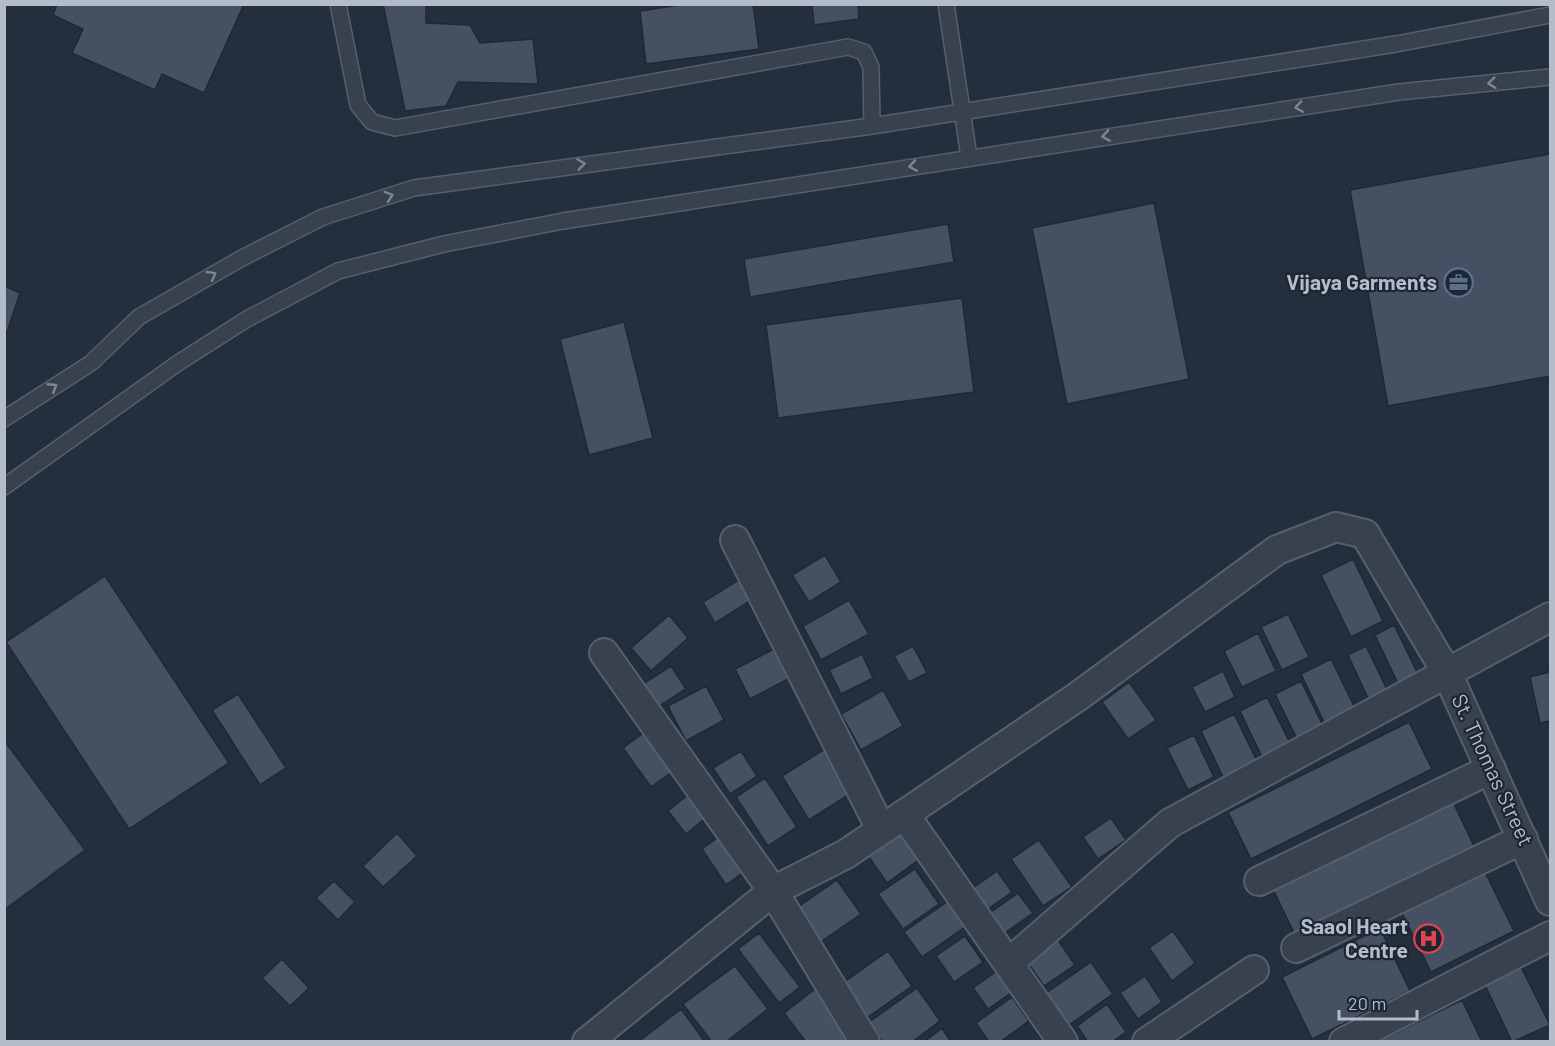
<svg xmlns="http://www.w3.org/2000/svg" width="1555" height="1046" viewBox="0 0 1555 1046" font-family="Barlow,sans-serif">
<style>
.building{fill:#455162;stroke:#1f2835;stroke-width:1.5}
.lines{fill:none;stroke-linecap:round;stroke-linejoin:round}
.service-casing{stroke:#565f6c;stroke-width:18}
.minor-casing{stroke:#565f6c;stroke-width:32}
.service{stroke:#38414e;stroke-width:15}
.minor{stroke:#38414e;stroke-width:28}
.oneway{stroke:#7c8592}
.labels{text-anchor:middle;stroke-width:4.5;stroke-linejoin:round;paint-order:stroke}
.poi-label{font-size:21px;font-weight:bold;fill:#b4bcc9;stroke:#1d2633;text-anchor:end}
.street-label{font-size:21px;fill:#b4bcc9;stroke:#1d2633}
</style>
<rect width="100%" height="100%" fill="#242f3e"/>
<path class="building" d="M57 4H244L204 93 162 74 155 90 72 53 83 29 53 15Z
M383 4H426V23L470 25 480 43 533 39 538 84 458 82 446 106 405 111Z
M686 4H753L759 49 646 64 640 11Z
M812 4H858L859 19 814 25Z
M1550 154V376L1388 406 1350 190Z
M1154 203 1189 379 1067 404 1032 228Z
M948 224 954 262 750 297 744 259Z
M4 286 20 293 4 341Z
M962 298 974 392 778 418 766 325Z
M624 322 653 438 589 455 560 339Z
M825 555 841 582 809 602 792 575Z
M1353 559 1383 621 1351 637 1321 575Z
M105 576 229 763 129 829 6 642Z
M745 576 758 596 715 623 703 602Z
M849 600 869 634 821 660 803 626Z
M1288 614 1309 657 1282 670 1261 627Z
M669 615 688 638 651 671 631 648Z
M1394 625 1420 678 1400 688 1375 635Z
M1258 633 1276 671 1242 687 1224 651Z
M913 646 927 673 909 682 894 656Z
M1366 646 1391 698 1372 707 1348 655Z
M774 649 790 678 750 699 735 669Z
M862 654 873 678 841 694 829 670Z
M1331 659 1356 710 1325 724 1301 674Z
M671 666 686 689 650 712 635 689Z
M1223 671 1235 697 1205 712 1192 687Z
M1550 672V721L1540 723 1530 677Z
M1301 681 1323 726 1297 739 1275 694Z
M1129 682 1156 720 1128 739 1102 702Z
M706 686 724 720 686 741 668 706Z
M883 690 903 726 861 750 841 714Z
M238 694 286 768 260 785 212 710Z
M1267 697 1290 743 1262 757 1240 711Z
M1234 714 1258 763 1224 779 1201 731Z
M1409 722 1432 769 1251 859 1228 812Z
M650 728 679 767 651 787 623 748Z
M1194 735 1214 777 1188 790 1167 748Z
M4 740 85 850 4 910Z
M828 747 856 790 809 820 782 776Z
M741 751 757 776 730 794 713 768Z
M765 778 797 827 768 846 736 797Z
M696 788 714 811 686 834 668 811Z
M1451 798 1474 846 1295 935 1272 887Z
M1111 818 1126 840 1098 859 1083 837Z
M397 833 417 856 383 887 363 866Z
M902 833 920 859 887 883 869 857Z
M720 836 745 871 726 885 702 849Z
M1039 840 1072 887 1043 906 1011 859Z
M1482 866 1514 931 1431 972 1399 907Z
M915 869 939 904 903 929 878 894Z
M997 871 1012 892 988 909 973 888Z
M837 880 861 914 819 943 795 909Z
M334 881 355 902 338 920 316 898Z
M1018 893 1033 913 995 940 981 919Z
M948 901 965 927 922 957 904 932Z
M1380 928 1410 991 1312 1039 1282 977Z
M1173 931 1195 963 1172 981 1149 948Z
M759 933 800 987 779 1003 738 949Z
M1054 934 1075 965 1044 986 1023 956Z
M965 936 983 962 954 982 936 956Z
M888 951 912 986 864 1020 840 985Z
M282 959 309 988 290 1006 262 978Z
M1091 962 1113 994 1069 1025 1046 993Z
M735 966 768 1009 726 1042H712L683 1004Z
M1521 967 1550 1025 1512 1042 1485 985Z
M1001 968 1015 990 988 1009 973 988Z
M1145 976 1162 1002 1138 1019 1120 993Z
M917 988 940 1021 912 1042H883L869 1022Z
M815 989 853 1039 850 1042H806L784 1013Z
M1012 997 1029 1021 1000 1042H989L976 1023Z
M1462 1000 1482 1042H1377Z
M1107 1004 1126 1032 1112 1042H1088L1077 1026Z
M681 1009 705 1042H638Z
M942 1028 951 1042H924Z"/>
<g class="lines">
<defs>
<path id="service" d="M338 4 358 105 372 122 395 128 848 47 864 52 871 67 872 126
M946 4 969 157
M4 419 91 363 139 317 242 258 323 217 414 188 872 126 1396 44 1550 15
M4 487 178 363 247 319 338 271 444 244 563 221 1399 92 1550 77"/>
<path id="minor" d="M735 540 881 829
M604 653 773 891 865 1042
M904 814 1063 1042
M1259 881 1491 769
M1296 948 1523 839
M1009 963 1170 823 1550 617
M587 1042 773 891 846 854 1077 697 1277 550 1336 527 1365 534 1447 673 1550 901
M1147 1042 1254 970
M1344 1042 1550 936"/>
</defs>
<use href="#service" class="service-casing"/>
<use href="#minor" class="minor-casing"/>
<use href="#service" class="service"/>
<use href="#minor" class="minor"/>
</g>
<defs><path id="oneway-chevron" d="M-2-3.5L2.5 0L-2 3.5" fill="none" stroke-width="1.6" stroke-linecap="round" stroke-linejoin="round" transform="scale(1.5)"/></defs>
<g class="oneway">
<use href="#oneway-chevron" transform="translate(1492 83) rotate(174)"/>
<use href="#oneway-chevron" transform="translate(1299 107) rotate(172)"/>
<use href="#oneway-chevron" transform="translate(1106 136) rotate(171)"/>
<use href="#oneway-chevron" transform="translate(581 164) rotate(-8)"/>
<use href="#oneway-chevron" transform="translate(913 166) rotate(171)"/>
<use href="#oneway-chevron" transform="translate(389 196) rotate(-18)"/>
<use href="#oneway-chevron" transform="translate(212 275) rotate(-30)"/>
<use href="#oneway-chevron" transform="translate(53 387) rotate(-33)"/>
</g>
<defs>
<symbol id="office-ring" viewBox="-11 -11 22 22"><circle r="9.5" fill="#1d2633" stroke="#5c6f8a" stroke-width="1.5"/><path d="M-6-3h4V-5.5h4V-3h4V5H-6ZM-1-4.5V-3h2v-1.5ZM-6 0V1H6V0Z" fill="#5c6f8a"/></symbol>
<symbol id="hospital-ring" viewBox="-11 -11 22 22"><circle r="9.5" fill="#1d2633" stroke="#e0444e" stroke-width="1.5"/><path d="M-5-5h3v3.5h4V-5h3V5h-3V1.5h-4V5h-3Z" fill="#e0444e"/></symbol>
</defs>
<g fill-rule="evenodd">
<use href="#office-ring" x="1442" y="266" width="33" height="33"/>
<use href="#hospital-ring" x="1412" y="922" width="33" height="33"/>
</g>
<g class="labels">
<g class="poi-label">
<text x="1437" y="290">Vijaya Garments</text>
<text x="1408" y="934">Saaol Heart<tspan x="1408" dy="24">Centre</tspan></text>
</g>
<g class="street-label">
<text transform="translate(1492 770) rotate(65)" y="7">St. Thomas Street</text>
</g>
</g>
<rect width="1555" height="1046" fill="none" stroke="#b4bcc9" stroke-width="12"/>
<path d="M1339 1010v9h78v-9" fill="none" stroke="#b4bcc9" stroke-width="3"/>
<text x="1348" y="1010" font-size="18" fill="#b4bcc9" stroke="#1d2633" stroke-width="4.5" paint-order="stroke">20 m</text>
</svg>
